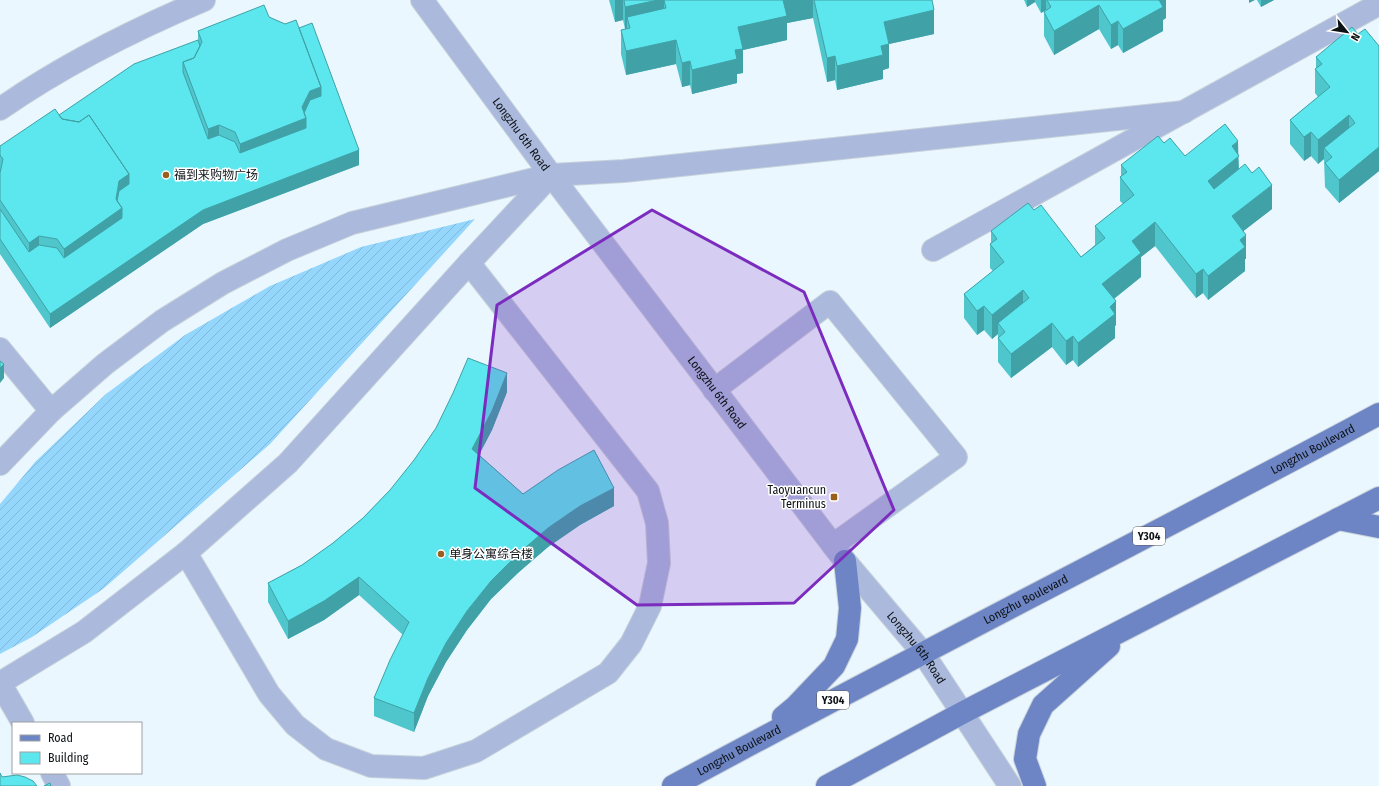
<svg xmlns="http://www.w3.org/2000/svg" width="1379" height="786" viewBox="0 0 1379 786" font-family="'Fira Sans Condensed','Noto Sans SC',sans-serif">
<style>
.garden{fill:url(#garden-furrows)}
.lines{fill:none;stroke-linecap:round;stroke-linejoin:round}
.minor-casing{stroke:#c7d2da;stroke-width:24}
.major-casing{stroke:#c7d2da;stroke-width:24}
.minor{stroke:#abb9dd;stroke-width:22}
.major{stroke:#6d85c4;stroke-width:22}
.wall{fill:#4fc6cc}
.shaded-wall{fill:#40a1a6}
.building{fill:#5ce6ed;stroke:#40a1a6}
.marked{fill:#7b2cbf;fill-opacity:0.2;stroke:#7b2cbf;stroke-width:3;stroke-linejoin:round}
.poi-dot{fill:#995f1e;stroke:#fff;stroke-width:1.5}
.labels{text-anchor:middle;stroke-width:3;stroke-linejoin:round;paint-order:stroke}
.shield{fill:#fff;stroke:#56595b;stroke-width:1}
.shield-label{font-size:11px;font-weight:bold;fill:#0d1215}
.street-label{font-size:12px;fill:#0d1215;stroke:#fff}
.poi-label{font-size:12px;fill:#0d1215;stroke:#fff;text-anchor:start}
</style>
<defs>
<pattern id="garden-furrows" width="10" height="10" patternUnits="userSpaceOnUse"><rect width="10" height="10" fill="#95d7fc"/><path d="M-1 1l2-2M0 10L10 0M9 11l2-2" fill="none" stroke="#7fb8d7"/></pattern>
</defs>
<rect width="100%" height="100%" fill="#ebf7ff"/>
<path class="garden" d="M475 219 270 444 103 589 32 637 0 654V504L35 462 106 394 185 335 270 286 361 247Z"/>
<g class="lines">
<defs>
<g id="minor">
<path id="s1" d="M422 0 551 175 845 561 923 653 1010 786"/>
<path d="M0 109C63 65 133 30 204 0"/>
<path d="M933 250 1379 4"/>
<path d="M0 349 51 411"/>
<path d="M714 390 830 302 956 457 833 545"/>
<path d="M0 464 51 411 105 364 162 321 223 283 287 250 352 223 551 175 624 171 1184 112"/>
<path d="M186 553 269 694 295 725 326 749 371 766 424 768 476 751 608 673 631 644 650 606 659 563 657 523 648 491 469 263"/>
<path d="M0 683 84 632 186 553 288 463 469 263 551 175"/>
<path d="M0 683 23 723"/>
<path d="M52 773 59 786"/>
</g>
<g id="major">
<path d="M1338 519 1379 527"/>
<path d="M783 717 795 707 834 666 847 639 850 608 845 561"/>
<path id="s2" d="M673 786C907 659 1144 540 1379 414"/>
<path d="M827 786 962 713 1379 498"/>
<path d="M1035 786 1025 759 1029 734 1043 705 1109 646"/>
</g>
</defs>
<use href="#minor" class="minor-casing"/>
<use href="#major" class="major-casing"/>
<use href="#minor" class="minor"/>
<use href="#major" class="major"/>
</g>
<path class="wall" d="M609 0H932L934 34 889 44V68L883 70V79L837 90 835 80 827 82 813 18 787 23V40L743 50V73L737 74V83L692 94 690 85 682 87 676 64 626 75 621 54V30L625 29 623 20 615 22Z
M1024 0H1166V18L1163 20V31L1123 53 1118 45 1111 49 1099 29 1054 55 1044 36V12L1046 11V10L1041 13 1035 2 1027 7Z
M1257 0H1274L1261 7Z
M269 17 285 24 299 28 359 165 203 224 50 328 0 254V146L59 115 198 40V31Z
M1358 34 1379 46V171L1339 203 1325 187 1324 159 1318 164 1311 156 1304 161 1290 144V120L1318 97 1315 93V69H1316V57Z
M1164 143 1185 156 1238 155 1239 169 1272 209 1243 231 1246 259H1245V271L1208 300 1203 293 1196 298 1155 246 1141 257V277L1114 299 1116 325 1115 326V338L1078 367 1073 360 1066 365 1052 347 1011 378 998 362V334L992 339 984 330 977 335 964 318V294L993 271 990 268V244L991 243V231L1034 210 1081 257 1095 245V226L1123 204 1120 201V177L1121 176V165Z
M507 392 492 430 479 455 523 494 614 506 580 525 548 547 519 572 491 599 467 630 446 662 428 696 414 732 374 716V698L403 635 359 595 324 620 288 639 268 602V583L302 565 333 543 363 518 390 490Z"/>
<path class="shaded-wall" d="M615 0H623V20L615 22Z
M658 0H664V22L630 28 627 17V31H625V7Z
M783 0H813V18L787 23V40L743 50V73L737 74V83L692 94V70L735 50 738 27Z
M1027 0H1035V2L1027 7Z
M1041 0H1046V10L1041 13Z
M1158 0H1166V18L1163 20V31L1123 53V29Z
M1249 0H1255L1249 3Z
M1261 0H1274L1261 7Z
M1099 5V29L1054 55V31Z
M934 10V34L889 44V68L883 70V79L837 90V66L881 46 884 22Z
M1118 21V45L1111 49V25Z
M676 40V64L626 75V51Z
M835 56V80L827 82V58Z
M690 61V85L682 87V63Z
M321 87V111L306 142 240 168V144L302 107 310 91Z
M1349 115V139L1324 148V159L1318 164V140Z
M219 125V149L208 153V129Z
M1311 132V156L1304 161V137Z
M1238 141 1239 180 1208 205V181L1232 146Z
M1379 147V171L1339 203V180Z
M359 150V165L203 224 50 328V314L203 210Z
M129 174V198L122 208V232L64 273V249L116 199 119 181Z
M1272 185V209L1232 240V216Z
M1155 222V246L1141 257V277L1102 308V284L1132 241Z
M1246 235V259H1245V271L1208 300V276L1240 240Z
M39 236V260L29 267V243Z
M1203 269V293L1196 298V274Z
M1023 290V314L998 323V334L992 339V315Z
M1116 301V325L1115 326V338L1078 367V343L1110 307Z
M984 306V330L977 335V311Z
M1052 323V347L1011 378V354Z
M1073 336V360L1066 365V341Z
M4 364V378L0 383V368Z
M507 373V392L492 430 472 468V449Z
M614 488V506L580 525 548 547 519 572 491 599 467 630 446 662 428 696 414 732V713L428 678 446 643 467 611 491 581 519 553 548 528 580 506Z
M359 577V595L324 620 288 639V621Z"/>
<path class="building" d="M624 0H658L625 7Z
M664 0H784H783L787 16 738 27 743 49 735 50 737 59 692 70 690 61 682 63 676 40 626 51 621 30 630 28 627 17 666 8Z
M814 0H932L934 10 884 22 889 44 881 46 883 55 837 66 835 56 827 58Z
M1047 0H1159L1163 7 1123 29 1118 21 1111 25 1099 5 1054 31 1044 12 1051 7Z
M264 5 269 17 285 24 296 20 321 87 310 91 302 107 306 118 240 144 235 132 219 125 208 129 183 62 194 58 202 42 198 31Z
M312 23 359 150 203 210 50 314 0 239V209L29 252 39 245 57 248 64 258 122 218V208L117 201 119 191 129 184V174L89 115 79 122 62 119 59 115 134 64 198 40 200 46 194 58 183 62V72L208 139 219 135 235 142 240 153 306 128V118L304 113 310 100 321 96V87L299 28Z
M1352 27 1358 34 1365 29 1379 46V147L1339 180 1325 163 1332 157 1324 148 1355 123 1349 115 1318 140 1311 132 1304 137 1290 120 1330 87 1315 69 1322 64 1316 57Z
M55 109 62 119 79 122 89 115 129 174 119 181 116 199 122 208 64 249 57 239 39 236 29 243 0 200V173L3 159 0 155V146Z
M1225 124 1238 141 1232 146 1239 156 1208 181 1214 189 1245 164 1252 173 1259 167 1272 185 1232 216 1246 235 1240 240 1245 247 1208 276 1203 269 1196 274 1155 222 1132 241 1141 253 1102 284 1116 301 1110 307 1115 314 1078 343 1073 336 1066 341 1052 323 1011 354 998 338 1005 332 998 323 1029 298 1023 290 992 315 984 306 977 311 964 294 1004 262 990 244 997 239 991 231 1028 203 1034 210 1041 205 1081 257 1105 238 1095 226 1134 195 1120 177 1127 172 1121 165 1158 136 1164 143 1170 138 1185 156Z
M468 358 507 373 492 411 472 449 523 494 558 470 594 450 614 488 580 506 548 528 519 553 491 581 467 611 446 643 428 678 414 713 374 698 390 660 409 622 359 577 324 601 288 621 268 583 302 565 333 543 363 518 390 490 414 460 436 428 453 393Z
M0 361 4 364 0 368Z
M0 773 2 777 17 775 25 777 33 781 37 786H0Z
M50 783 51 786H44Z"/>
<path class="marked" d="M652 210 804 292 894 510 794 603 637 605 475 488 497 305Z"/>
<g class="poi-dot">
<circle cx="166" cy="175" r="4"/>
<rect x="830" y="493" width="8" height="8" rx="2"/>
<circle cx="441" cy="554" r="4"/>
</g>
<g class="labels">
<g class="shield">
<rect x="1133" y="527" width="32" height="18" rx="3"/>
<rect x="817" y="691" width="32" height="18" rx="3"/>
</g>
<g class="shield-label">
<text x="1149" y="540">Y304</text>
<text x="833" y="704">Y304</text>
</g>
<g class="street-label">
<text dy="4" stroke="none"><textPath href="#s1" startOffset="167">Longzhu 6th Road</textPath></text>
<text dy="4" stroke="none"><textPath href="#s1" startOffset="491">Longzhu 6th Road</textPath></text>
<text dy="4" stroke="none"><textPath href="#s2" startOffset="723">Longzhu Boulevard</textPath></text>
<text dy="4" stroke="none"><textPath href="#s2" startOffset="399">Longzhu Boulevard</textPath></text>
<text dy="4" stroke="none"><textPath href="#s1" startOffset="815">Longzhu 6th Road</textPath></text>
<text dy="4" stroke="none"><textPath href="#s2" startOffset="75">Longzhu Boulevard</textPath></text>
</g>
<g class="poi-label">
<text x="174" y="179">福到来购物广场</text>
<text x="826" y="494" text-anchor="end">Taoyuancun<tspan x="826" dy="14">Terminus</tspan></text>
<text x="449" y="558">单身公寓综合楼</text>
</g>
</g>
<rect x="12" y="722" width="130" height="52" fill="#ffffff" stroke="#9ea0a1"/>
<rect x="20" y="735" width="20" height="6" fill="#6d85c4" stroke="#9ea0a1"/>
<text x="48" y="742" font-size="12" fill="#0d1215">Road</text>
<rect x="20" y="752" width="20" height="12" fill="#5ce6ed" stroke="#9ea0a1"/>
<text x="48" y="762" font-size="12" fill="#0d1215">Building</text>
<g transform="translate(1347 32) rotate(120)" stroke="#ffffff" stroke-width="3" paint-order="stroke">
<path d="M0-3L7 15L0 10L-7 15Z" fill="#0d1215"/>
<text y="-6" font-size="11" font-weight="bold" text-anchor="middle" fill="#0d1215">N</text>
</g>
</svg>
